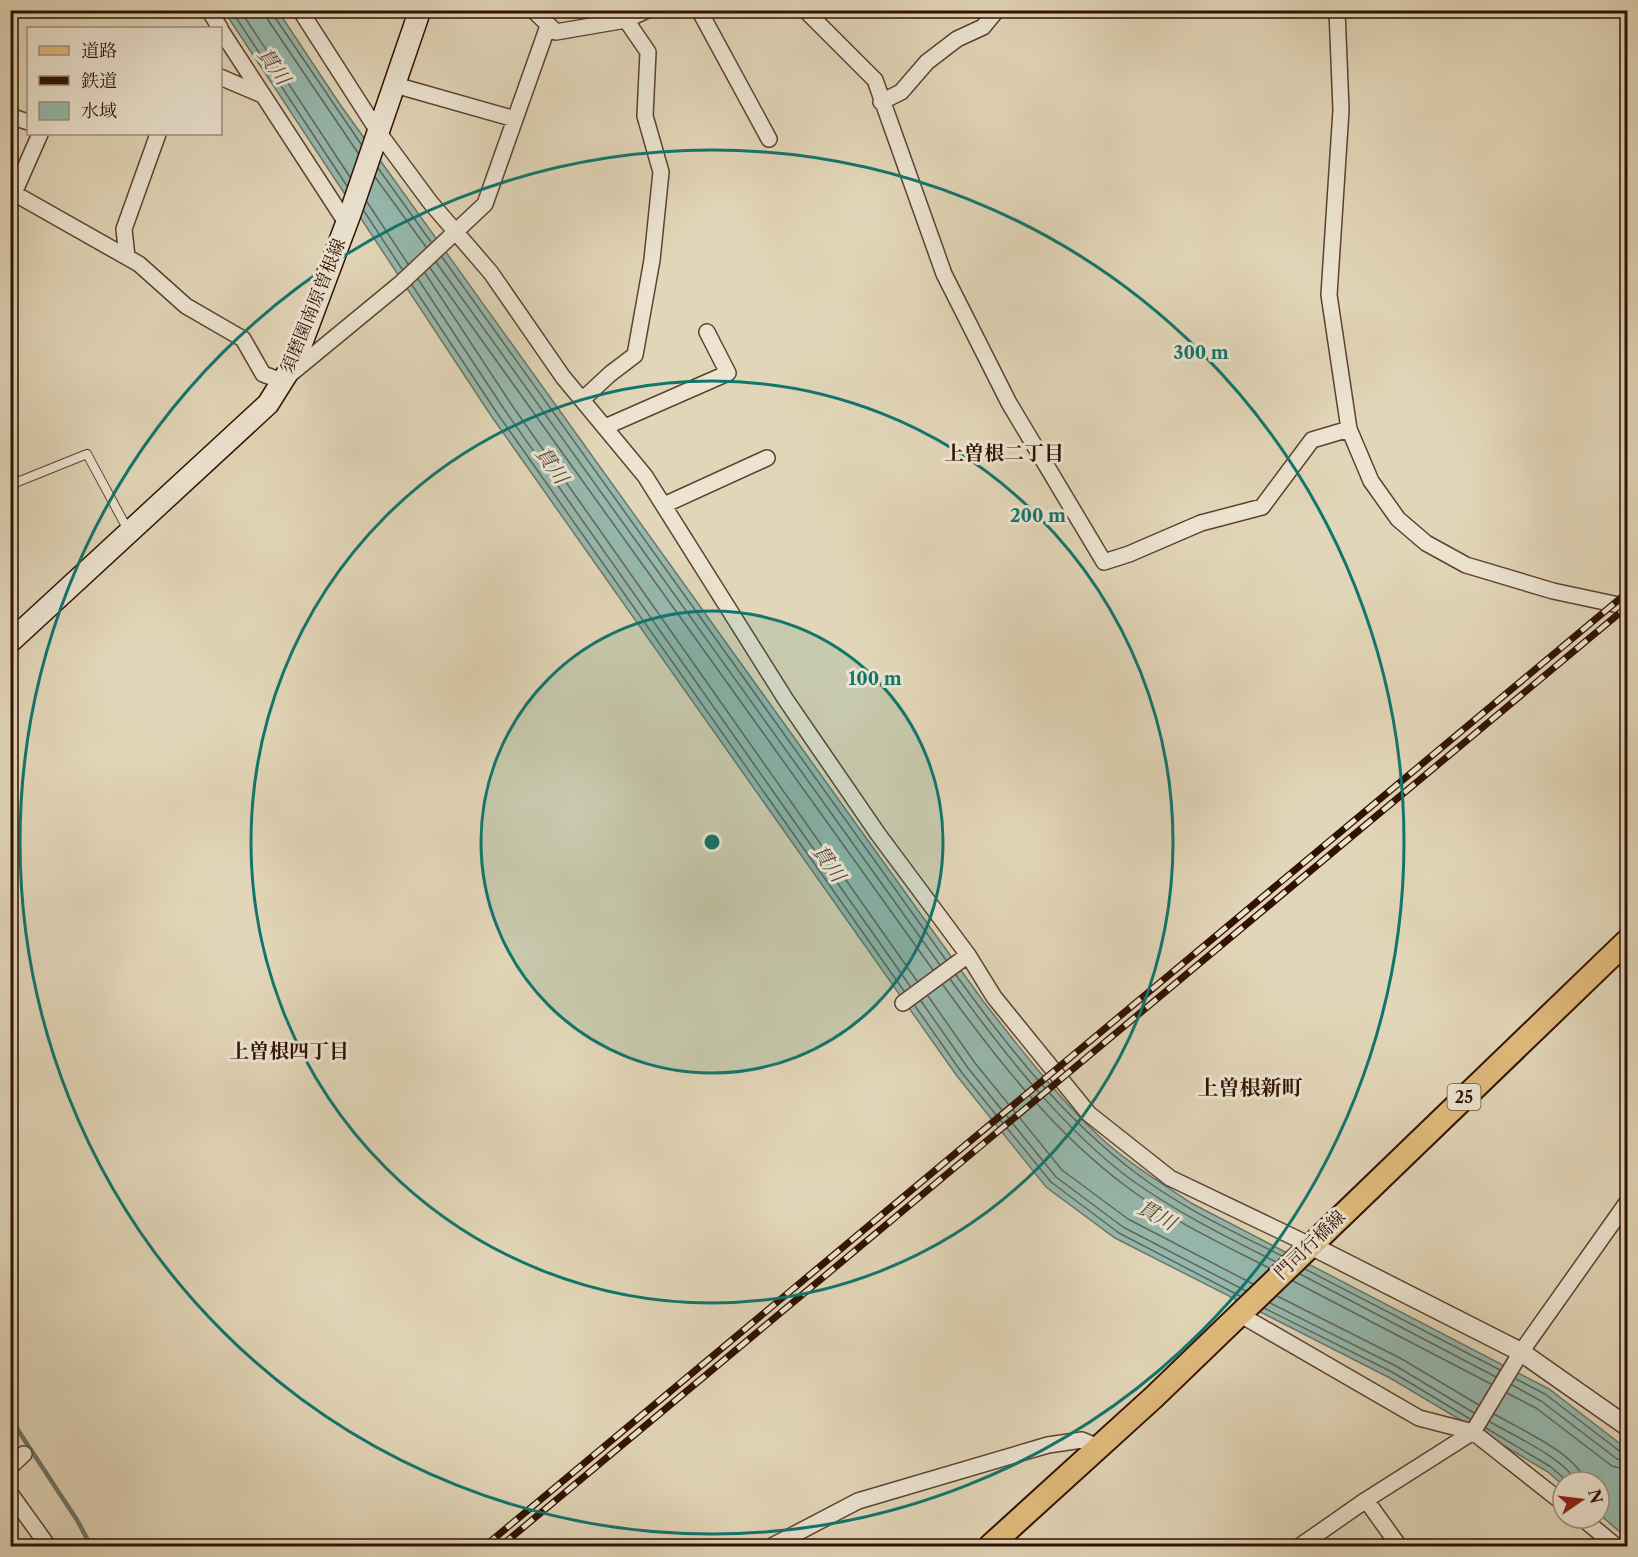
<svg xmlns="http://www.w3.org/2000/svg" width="1638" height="1557" viewBox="0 0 1638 1557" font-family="'Libre Caslon Text','Noto Serif JP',serif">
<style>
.water{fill:#95b9ae;stroke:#6d7669;stroke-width:1.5}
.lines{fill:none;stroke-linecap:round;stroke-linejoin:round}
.shore{stroke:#636558;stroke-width:1.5}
.stream{stroke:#6d7669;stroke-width:4.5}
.service-casing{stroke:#5d4230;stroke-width:10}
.minor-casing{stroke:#5d4230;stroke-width:18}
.tertiary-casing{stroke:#5d4230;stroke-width:21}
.secondary-casing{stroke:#311102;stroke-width:24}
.primary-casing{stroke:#311102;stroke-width:26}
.service{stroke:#ece4d1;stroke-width:8}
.minor{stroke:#ece4d1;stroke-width:15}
.tertiary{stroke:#ece4d1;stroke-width:18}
.secondary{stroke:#ece4d1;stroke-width:21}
.primary{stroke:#e1bb7c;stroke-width:22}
.rail-casing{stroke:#311102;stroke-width:7}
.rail{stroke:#ece4d1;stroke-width:4.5;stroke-dasharray:14;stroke-linecap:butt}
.ring{fill:none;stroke:#0f766e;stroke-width:3}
.labels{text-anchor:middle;stroke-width:6;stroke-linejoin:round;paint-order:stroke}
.shield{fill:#ece4d1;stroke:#695040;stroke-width:1.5}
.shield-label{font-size:16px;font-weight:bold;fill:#311102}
.street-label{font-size:18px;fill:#311102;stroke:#ece4d1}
.water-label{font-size:20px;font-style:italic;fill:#544c3e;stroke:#ece4d1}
.neighbourhood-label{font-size:20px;font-weight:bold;fill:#311102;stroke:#ece4d1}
.quarter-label{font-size:21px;font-weight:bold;fill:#311102;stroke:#ece4d1}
.centre{fill:#0f766e;stroke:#ece4d1;stroke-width:3}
.ring-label{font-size:18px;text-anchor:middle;font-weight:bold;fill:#0f766e;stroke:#ece4d1;stroke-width:6;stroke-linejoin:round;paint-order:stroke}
</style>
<rect width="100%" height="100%" fill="#e2d6b8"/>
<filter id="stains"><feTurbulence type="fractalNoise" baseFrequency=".00333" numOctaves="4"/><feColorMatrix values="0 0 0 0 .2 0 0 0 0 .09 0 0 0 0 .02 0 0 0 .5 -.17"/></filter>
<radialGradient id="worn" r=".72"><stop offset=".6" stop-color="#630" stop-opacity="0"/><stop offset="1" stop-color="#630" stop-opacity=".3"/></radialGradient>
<path class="water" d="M224 11H278L339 103 983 1001C1020 1048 1057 1097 1101 1138 1128 1163 1160 1182 1191 1203L1549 1389 1627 1449V1538L1599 1514V1482H1563V1485L1548 1472 1390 1378 1115 1238 1046 1187 957 1076 492 417Z"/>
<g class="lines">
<path class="shore" d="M231 10 347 186
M240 10 350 177
M266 10 268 20 358 153
M273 10 274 16 361 144
M378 168 431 242
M375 177 426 247
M367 202 408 264
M364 211 402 269
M442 257 946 960
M436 262 940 965
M430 268 933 970
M425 273 511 404 917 981
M418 279 504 409 910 986
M412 285 497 413 904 991
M956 975C1007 1046 1065 1120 1136 1173 1180 1207 1232 1231 1282 1256
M950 979C1000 1048 1064 1131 1133 1181 1178 1213 1227 1237 1276 1262
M943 985C995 1057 1054 1133 1127 1187 1171 1220 1220 1243 1269 1268
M928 996 975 1063 1062 1170 1128 1219 1253 1284
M921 1001 968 1068 1056 1177 1123 1227 1246 1291
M915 1006 962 1073 1051 1182 1119 1233 1240 1296
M1305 1269 1500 1370
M1300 1274 1496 1377
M1293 1281 1491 1384
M1277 1296 1400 1358 1479 1405
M1270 1303 1396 1366 1474 1413
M1264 1308 1392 1372 1470 1419
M1516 1379 1545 1394 1622 1453 1628 1454
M1512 1385 1541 1401 1617 1459 1628 1461
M1507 1393 1536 1408 1612 1466 1628 1470
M1494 1414C1518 1428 1579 1455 1585 1482
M1490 1422C1511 1434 1567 1460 1576 1482
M1486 1428 1551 1467 1568 1482"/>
<path class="stream" d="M10 1418 77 1520 91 1546"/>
<defs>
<path id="service" d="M10 485 87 454 128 530"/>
<path id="minor" d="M209 10 220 28
M300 10 379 133 430 202 491 273 563 377 645 476 786 700 878 834 968 955 994 997 1089 1114 1170 1178 1310 1245
M533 10 556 32 626 20 647 10
M699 10 769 139
M805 10 875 80 944 274 1009 403 1104 562 1129 554 1201 523 1262 507 1312 440 1349 429
M1337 10 1341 110 1329 295 1349 429 1371 481 1398 519 1426 543 1466 565 1553 591 1628 607
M220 29 347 224
M220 77 260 94
M395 85 515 119
M881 102 901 92 927 62 957 39 983 27 997 10
M10 116 28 122
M10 191 139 264 186 306 243 339 263 374 282 381 401 283 485 204 548 26
M14 193 40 134
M127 257 124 229 158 134
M582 400 610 374 635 355 652 260 661 172 645 116 648 52 626 20
M605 427 728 373 707 332
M664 505 767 458
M903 1003 968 955
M1239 1314 1419 1418 1473 1432 1563 1503
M10 1467 24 1454
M10 1493 48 1546
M1366 1500 1399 1546
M1582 1518 1616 1546
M772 1546 858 1501 1048 1445 1082 1440 1098 1447
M1300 1546 1366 1500 1473 1432 1521 1352 1628 1201"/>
<path id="tertiary" d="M1310 1245 1521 1352 1628 1427"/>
<path id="secondary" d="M10 642 268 404 295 361 350 214 420 10"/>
<path id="primary" d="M990 1546 1154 1397 1628 940"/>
</defs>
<use href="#service" class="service-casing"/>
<use href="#minor" class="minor-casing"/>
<use href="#tertiary" class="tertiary-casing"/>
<use href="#secondary" class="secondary-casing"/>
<use href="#primary" class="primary-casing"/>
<use href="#service" class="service"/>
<use href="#minor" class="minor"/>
<use href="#tertiary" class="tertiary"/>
<use href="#secondary" class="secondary"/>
<use href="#primary" class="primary"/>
<defs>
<path id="rail" d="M485 1546 1628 592
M501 1546 1628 606"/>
</defs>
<use href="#rail" class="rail-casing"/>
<use href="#rail" class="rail"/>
</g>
<circle cx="712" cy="842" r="231" fill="#0f766e" fill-opacity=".12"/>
<g class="ring">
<circle cx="712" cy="842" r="231"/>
<circle cx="712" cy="842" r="461"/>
<circle cx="712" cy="842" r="692"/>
</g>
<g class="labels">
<rect class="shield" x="1447.5" y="1084" width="33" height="26" rx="4.5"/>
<g class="shield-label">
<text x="1464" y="1103">25</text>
</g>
<g class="street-label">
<text transform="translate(313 306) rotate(-68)" y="6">須磨園南原曽根線</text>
<text transform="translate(1310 1245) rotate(-44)" y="6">門司行橋線</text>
</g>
<g class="water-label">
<text transform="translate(274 66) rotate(55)" y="7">貫川</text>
<text transform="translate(552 465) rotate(55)" y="7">貫川</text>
<text transform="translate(829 863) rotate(55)" y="7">貫川</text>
<text transform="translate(1157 1215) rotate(29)" y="7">貫川</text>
</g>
<g class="neighbourhood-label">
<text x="1004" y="460">上曽根二丁目</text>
<text x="289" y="1058">上曽根四丁目</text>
</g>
<g class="quarter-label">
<text x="1250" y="1095">上曽根新町</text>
</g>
</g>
<circle cx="712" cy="842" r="9" class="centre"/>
<g class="ring-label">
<text x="1201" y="359">300 m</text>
<text x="1038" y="522">200 m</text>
<text x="875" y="685">100 m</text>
</g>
<rect width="1638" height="1557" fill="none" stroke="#e2d6b8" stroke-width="36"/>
<rect x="12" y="12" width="1614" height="1533" fill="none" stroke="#311102" stroke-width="3"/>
<rect x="18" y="18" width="1602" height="1521" fill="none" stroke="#311102" stroke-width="1.5"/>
<rect x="27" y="27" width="195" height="108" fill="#ece4d1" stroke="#a1907e" stroke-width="1.5"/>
<rect x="39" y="46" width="30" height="9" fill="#e1bb7c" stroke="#a1907e" stroke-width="1.5"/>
<text x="81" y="57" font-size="18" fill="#311102">道路</text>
<rect x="39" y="76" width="30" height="9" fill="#311102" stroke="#a1907e" stroke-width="1.5"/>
<text x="81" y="87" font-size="18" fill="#311102">鉄道</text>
<rect x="39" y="102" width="30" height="18" fill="#95b9ae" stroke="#a1907e" stroke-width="1.5"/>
<text x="81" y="117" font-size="18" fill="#311102">水域</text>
<g transform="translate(1581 1500) rotate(76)"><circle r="28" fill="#ece4d1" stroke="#a1907e" stroke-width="1.5"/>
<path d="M0-4.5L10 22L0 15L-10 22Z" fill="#8f2418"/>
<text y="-9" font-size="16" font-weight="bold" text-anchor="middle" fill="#311102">N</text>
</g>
<rect width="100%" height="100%" filter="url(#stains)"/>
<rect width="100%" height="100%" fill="url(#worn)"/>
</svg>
